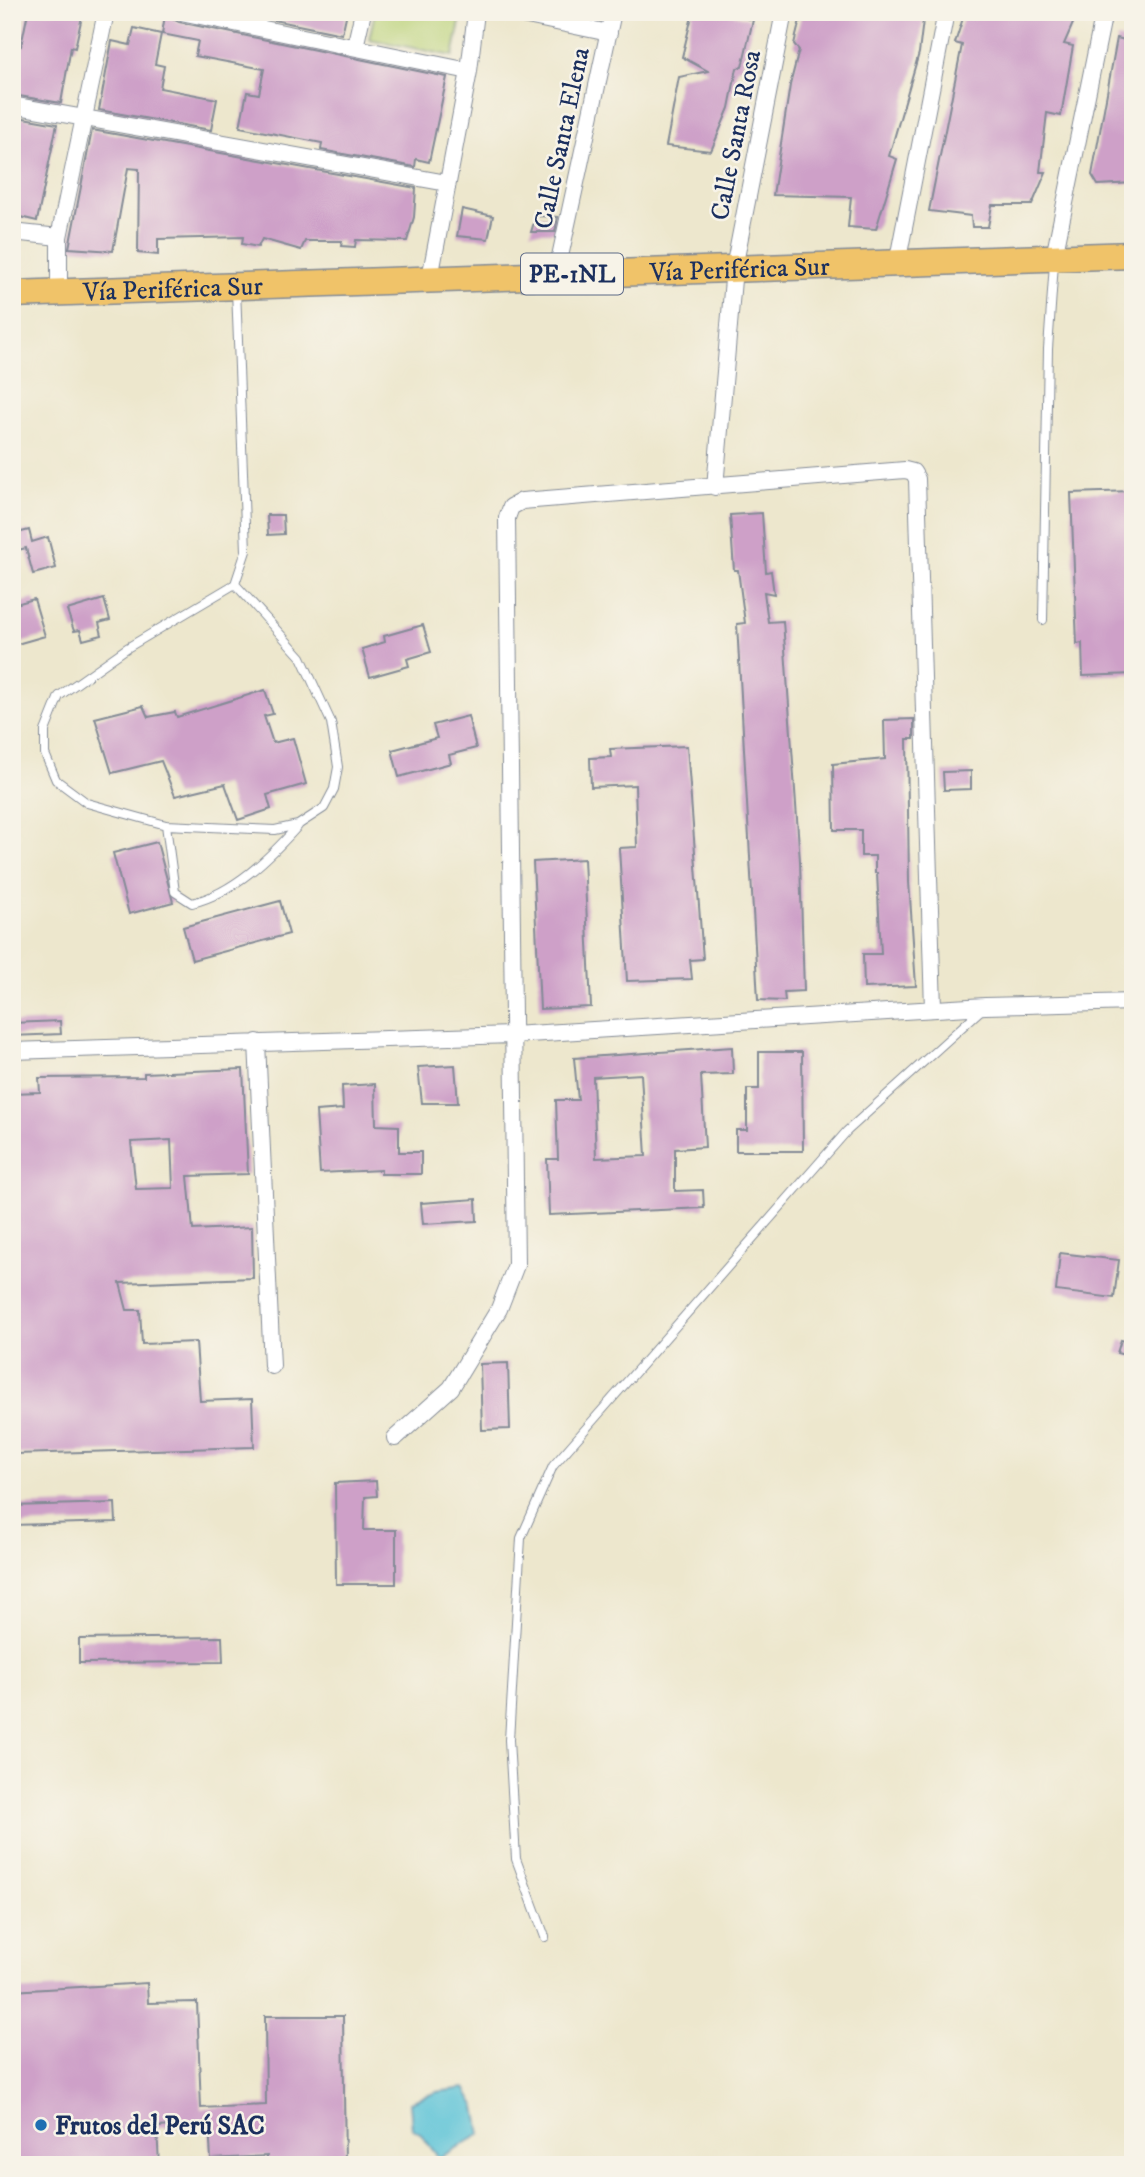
<svg xmlns="http://www.w3.org/2000/svg" width="1145" height="2177" viewBox="0 0 1145 2177" font-family="'IM FELL DW Pica',serif">
<style>
.green{fill:#b9d176;stroke:#6a806a;stroke-width:2}
.water{fill:#5bc3d7;stroke:#3b799a;stroke-width:2}
.building{fill:#cea0c8;fill-rule:evenodd}
.lines{fill:none;stroke-linecap:round;stroke-linejoin:round}
.service-casing{stroke:#848b96;stroke-width:10}
.minor-casing{stroke:#848b96;stroke-width:18}
.trunk-casing{stroke:#848b96;stroke-width:29}
.service{stroke:#fff;stroke-width:8}
.minor{stroke:#fff;stroke-width:16}
.trunk{stroke:#f0c369;stroke-width:26}
.poi-dot{fill:#1f6fb2;stroke:#f7f3e8;stroke-width:2.5}
.labels{text-anchor:middle;stroke-width:5;stroke-linejoin:round;paint-order:stroke}
.shield{fill:#f7f3e8;stroke:#5d6a87;stroke-width:2}
.shield-label{font-size:24px;font-weight:bold;fill:#1b2f5e}
.street-label{font-size:26px;fill:#1b2f5e;stroke:#f7f3e8}
.poi-label{font-size:26px;font-weight:bold;fill:#1b2f5e;stroke:#f7f3e8;text-anchor:start}
</style>
<rect width="100%" height="100%" fill="#f7f3e8"/>
<filter id="ink" filterUnits="userSpaceOnUse"><feTurbulence type="fractalNoise" baseFrequency=".0143" numOctaves="2"/><feDisplacementMap in="SourceGraphic" scale="14" xChannelSelector="R" yChannelSelector="G"/><feConvolveMatrix kernelMatrix="1 2 1 2 8 2 1 2 1" color-interpolation-filters="sRGB"/></filter>
<filter id="wash" filterUnits="userSpaceOnUse"><feTurbulence type="fractalNoise" baseFrequency=".00686" numOctaves="4" result="noise"/><feDisplacementMap in="SourceGraphic" scale="28" xChannelSelector="R" yChannelSelector="G"/><feGaussianBlur stdDeviation="1.57" result="paint"/><feColorMatrix in="noise" values="0 0 0 0 0 0 0 0 0 0 0 0 0 0 0 0 0 1.4 0 .05"/><feComposite in="paint" operator="in"/></filter>
<g filter="url(#wash)">
<rect width="100%" height="100%" fill="#ede7cd"/>
<path class="green" d="M375 12H462L453 56 369 39Z"/>
<path class="water" d="M465 2088 476 2107 481 2134 439 2158 420 2133 412 2128 410 2102 437 2092Z"/>
<g id="blocks">
<path class="building" d="M28 12H83L75 48 71 47 61 103 13 95 17 76 12 75V44L21 46Z
M235 12H347L342 34Z
M693 12H724L753 20 742 67 737 68 729 108 711 151 666 146 679 77 708 71 682 57Z
M802 12H924L919 53 889 156 897 159 876 229 848 227 851 197 773 195 790 85 799 50 794 44Z
M965 12H1078L1064 44 1073 46 1061 116 1047 113 1040 172H1046L1032 205H992L988 227H972L971 216 929 211 962 45 955 43Z
M165 15 179 22 447 77 429 162 416 159 415 167 321 150 322 143 240 127 247 92 259 94 264 69 195 56 198 41 162 34Z
M134 28 161 34 155 64 164 66 160 88 217 99 211 130 99 110 112 41 130 45Z
M1117 38 1133 42V183L1098 185 1092 175Z
M12 116 57 124 37 221 12 215V159L19 129 12 127Z
M92 130 416 188 414 217 407 241 356 240 355 247 341 246 342 241H305L301 250 262 239 258 247 242 244 243 237 158 239V255L138 253 139 169 128 168 113 251 69 248Z
M462 209 493 216 488 239 457 236Z
M536 216 558 217 555 232H531Z
M1133 491V674L1083 676 1082 643 1077 644 1071 493Z
M762 513 766 572 771 571 774 594 764 592 768 622 783 621 800 861 804 991 784 992 785 1001 758 1000 737 624 745 623 738 570H734L730 515Z
M267 515H283L284 534 268 535Z
M29 530 32 542 48 537 56 568 33 574 26 548 18 550 14 534Z
M34 599 45 636 17 644 12 628V605Z
M104 599 110 620 99 623 102 635 83 640 80 630 74 631 67 610Z
M423 625 431 652 407 659 409 666 370 677 362 649 385 642 384 636Z
M265 690 273 714 264 716 273 743 293 738 306 784 267 795 271 809 238 820 225 784 175 796 161 761 112 773 95 718 143 706 148 717 175 712 177 717Z
M468 716 476 748 449 755 451 763 399 777 392 750 437 738 433 725Z
M914 719V739H907L909 882 916 986 864 988 863 954H881L877 873H875V856H861V830H834L833 764 885 759 884 720Z
M687 746 703 959 690 960 692 979 627 981 619 848 637 847 635 785 591 787 590 758 611 757 610 749Z
M971 771V789L944 790 943 772Z
M157 842 173 902 129 914 113 853Z
M584 859 591 1007 540 1009 533 862Z
M280 901 289 934 192 960 183 927Z
M60 1021 61 1034 12 1036V1023Z
M732 1047 733 1074 701 1075 705 1147 675 1149V1191L703 1190 704 1208 549 1215 547 1159H558L556 1100H578L574 1058ZM641 1074 646 1156 596 1158 593 1077Z
M759 1052H802L803 1151H736V1130H747V1089H759Z
M455 1065 458 1103H422L418 1067Z
M243 1069 248 1174 188 1176 193 1230 252 1227 253 1278 120 1283 127 1310H140L142 1344 196 1342 200 1401 252 1399 254 1447 16 1454 12 1363V1093L40 1092 39 1078 144 1077V1073ZM171 1140 173 1188 136 1189 131 1142Z
M375 1084 376 1125 399 1126V1152H421V1174H381V1170L320 1173 316 1111 343 1109 342 1086Z
M476 1199 477 1221 423 1224 421 1203Z
M1060 1253 1119 1260 1114 1298 1056 1291Z
M1121 1340 1133 1343V1357L1117 1353Z
M508 1363 510 1429 482 1430 480 1364Z
M376 1481 377 1496 365 1497 364 1530H396V1584H336L335 1483Z
M115 1503 116 1522 12 1525V1506Z
M222 1637 223 1662 79 1663V1639Z
M147 1983 148 2003 197 2002 201 2108 266 2105 265 2016H343L345 2165H267V2156L211 2159 209 2124 157 2127 159 2165H12V1991Z"/>
</g>
</g>
<g filter="url(#ink)">
<use href="#blocks" fill-opacity="0" stroke="#848b96" stroke-width="2"/>
<g class="lines">
<defs>
<path id="service" d="M235 584 301 657 331 722 338 767 334 789 324 808 298 825 275 830 166 825 87 803 56 780 45 754V731L59 696 127 648 235 584 246 551 236 289
M1043 620 1048 349 1054 263
M166 825 175 892 192 903C234 893 270 857 298 826
M545 1937 516 1859 509 1740 521 1538 553 1466 847 1131 983 1008"/>
<path id="minor" d="M181 12 469 71
M508 12 609 33
M355 47 363 12
M12 105 447 183
M12 232 59 237
M1054 257 1104 12
M897 264 946 12
M556 275 613 12
M430 278 469 71 476 12
M59 292V237L106 12
M715 487 734 268 784 12
M257 1042 272 1366
M12 1051 512 1035 985 1006 1133 1002
M395 1438 451 1388 499 1309 516 1265 507 518 511 507 522 501 905 470 913 472 917 479 933 1009"/>
<g id="trunk">
<path id="s1" d="M12 294 1133 255"/>
</g>
</defs>
<use href="#service" class="service-casing"/>
<use href="#minor" class="minor-casing"/>
<use href="#trunk" class="trunk-casing"/>
<use href="#service" class="service"/>
<use href="#minor" class="minor"/>
<use href="#trunk" class="trunk"/>
</g>
</g>
<circle class="poi-dot" cx="41" cy="2125" r="7"/>
<g class="labels">
<rect class="shield" x="521" y="253.5" width="102" height="41" rx="5"/>
<g class="shield-label">
<text x="572" y="282">PE-1NL</text>
</g>
<g class="street-label">
<text transform="translate(735 135) rotate(-79)" y="9">Calle Santa Rosa</text>
<text transform="translate(561 138) rotate(-78)" y="9">Calle Santa Elena</text>
<text dy="9" stroke="none"><textPath href="#s1" startOffset="728">Vía Periférica Sur</textPath></text>
<text dy="9" stroke="none"><textPath href="#s1" startOffset="161">Vía Periférica Sur</textPath></text>
</g>
<g class="poi-label">
<text x="55" y="2134">Frutos del Perú SAC</text>
</g>
</g>
<rect width="1145" height="2177" fill="none" stroke="#f7f3e8" stroke-width="42"/>
</svg>
